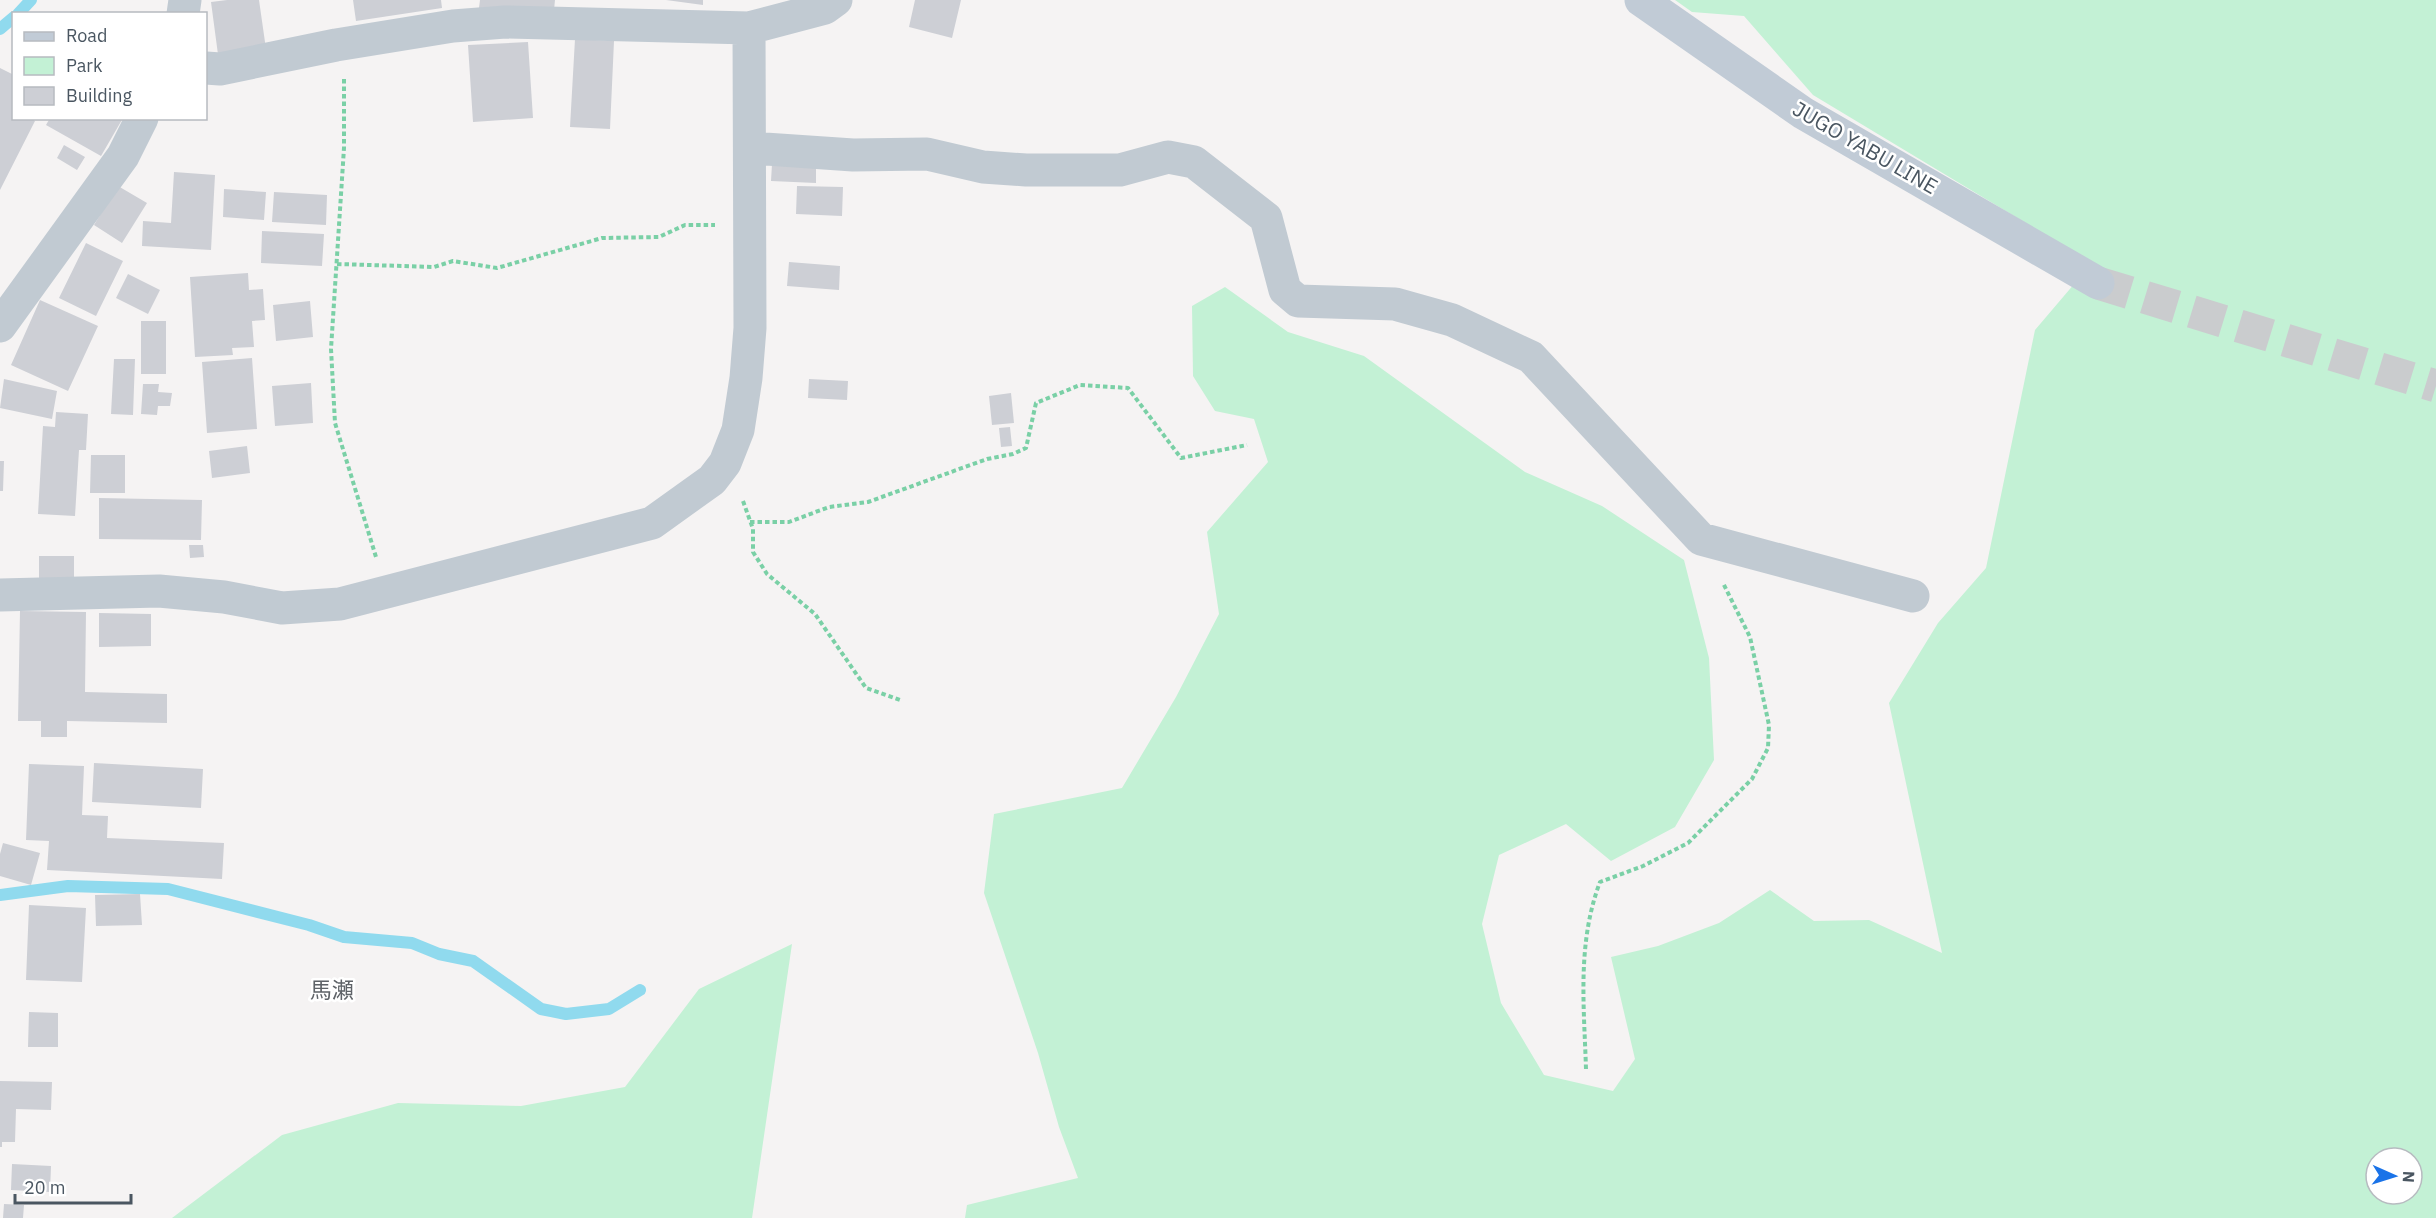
<svg xmlns="http://www.w3.org/2000/svg" width="2436" height="1218" viewBox="0 0 2436 1218" font-family="'IBM Plex Sans','Noto Sans JP',sans-serif">
<style>
.green{fill:#c3f1d5;fill-rule:evenodd}
.lines{fill:none;stroke-linecap:round;stroke-linejoin:round}
.stream{stroke:#90daee;stroke-width:12}
.building{fill:#cdcfd5}
.secondary-tunnel{stroke:#caccce;stroke-width:33;stroke-dasharray:33 16;stroke-linecap:butt}
.path{stroke:#7ad0a6;stroke-width:4;stroke-dasharray:4.5 3;stroke-linecap:butt}
.street{stroke:#c1cad2;stroke-width:33}
.secondary{stroke:#c1cbd6;stroke-width:33}
.labels{text-anchor:middle;stroke-width:5;stroke-linejoin:round;paint-order:stroke}
.street-label{font-size:21px;fill:#4a5661;stroke:#fff}
.neighbourhood-label{font-size:22px;fill:#5f6368;stroke:#fff}
</style>
<rect width="100%" height="100%" fill="#f5f3f3"/>
<path class="green" d="M1675 0H2436V1218H965L967 1205 1078 1178 1059 1127 1038 1053 984 893 994 814 1122 788 1176 697 1219 614 1207 532 1268 462 1254 419 1215 411 1193 376 1192 306 1225 287 1288 332 1364 356 1525 472 1602 506 1684 560 1709 658 1714 760 1675 827 1611 861 1566 824 1499 855 1482 924 1501 1003 1544 1075 1613 1091 1635 1059 1611 957 1658 946 1719 923 1770 890 1814 921 1869 920 1942 953 1889 703 1938 623 1986 568 2035 330 2092 263 1813 95 1744 16 1692 12ZM2376 1158H2412V1194H2376Z
M792 944 752 1218H172L282 1135 398 1103 521 1106 625 1087 699 989Z"/>
<g class="lines">
<path class="stream" d="M18 14 31 0
M0 29 14 17
M0 895 68 886 168 889 309 925 344 937 412 943 439 954 473 961 541 1009 566 1014 609 1009 640 990"/>
</g>
<path class="building" d="M227 0H259L267 56 219 62 211 2Z
M353 0H441L442 8 356 21Z
M480 0H555L554 10 479 8Z
M666 0H703V5Z
M915 0H961L952 38 909 27Z
M575 39 614 41 610 129 570 127Z
M528 42 533 118 473 122 468 45Z
M0 68 14 75V118H31L35 121 0 190Z
M50 118H123L101 156 46 125Z
M64 145 85 157 77 170 57 158Z
M772 164 816 166V183L771 181Z
M174 172 215 175 211 250 142 246 143 221 171 223Z
M118 186 147 203 122 243 94 225Z
M797 186 843 187 842 216 796 214Z
M224 189 266 192 264 220 223 217Z
M274 192 327 195 326 225 272 222Z
M262 231 324 234 322 266 261 263Z
M86 243 123 261 96 316 59 298Z
M789 262 840 266 839 290 787 286Z
M248 273 249 290 263 289 265 320 252 321 254 347 232 348 233 355 195 357 190 277Z
M128 274 160 290 148 314 116 298Z
M40 300 98 326 68 391 11 365Z
M310 301 313 337 276 341 273 305Z
M141 321H166V374H141Z
M252 358 257 429 207 433 202 362Z
M114 359H135L133 415 111 414Z
M4 379 57 391 52 419 0 408Z
M809 379 848 381 847 400 808 398Z
M311 383 313 423 275 426 272 386Z
M143 384H159L158 392 172 393 170 406H158L157 415 141 414Z
M1011 393 1014 423 992 425 989 396Z
M56 412 88 414 86 450H79L75 516 38 514 43 426 55 427Z
M1010 427 1012 446 1001 447 999 428Z
M247 446 250 473 212 478 209 451Z
M91 455H125V493H90Z
M0 461H4L3 491H0Z
M99 498 202 500 201 540 99 539Z
M189 545H203L204 557 190 558Z
M39 556H74V581H39Z
M20 611 86 612 85 692 167 694V723L67 721V737H41V721H18Z
M99 613 151 614V646L99 647Z
M94 763 203 769 201 808 92 802Z
M29 764 84 766 82 815 108 816 107 838 224 843 222 879 47 870 49 841 26 840Z
M3 843 40 853 31 885 0 876V854Z
M140 894 142 925 96 926 95 895Z
M29 905 86 908 82 982 26 980Z
M29 1012 58 1013V1047H28Z
M0 1081 52 1082 51 1110 16 1109 15 1142H2V1147H0Z
M12 1164 51 1166 50 1192 11 1190Z
M4 1204 24 1205 23 1218H3Z"/>
<g class="lines">
<path class="secondary-tunnel" d="M2098 283 2436 386"/>
<path class="path" d="M344 79V148L331 349 335 423 376 557
M337 264 434 267 453 261 497 268 602 238 659 237 685 225H715
M743 501 753 529V552L767 574 815 614 866 688 900 700
M750 522H789L829 507 868 502 987 459 1013 454 1026 448 1036 403 1080 385 1128 388 1181 458 1247 445
M1586 1069C1584 1005 1577 943 1600 882L1643 866 1688 843 1752 779 1768 748 1769 725 1750 637 1723 583"/>
<path class="street" d="M183 14 185 0
M206 68 220 69 336 45 453 26 505 22 749 28
M751 148 853 155 927 154 983 167 1026 170H1120L1168 157 1194 162 1266 218 1285 290 1298 301 1395 304 1452 320 1531 357 1701 539 1913 596
M0 326 123 156 142 118
M0 595 159 591 224 597 282 608 340 604 652 523 712 480 725 463 738 430 746 378 750 328 749 28 825 8 836 0"/>
<path class="secondary" d="M1641 0 1803 113 2098 283"/>
</g>
<g class="labels">
<g class="street-label">
<text transform="translate(1865 148) rotate(30)" y="7">JUGO YABU LINE</text>
</g>
<g class="neighbourhood-label">
<text x="332" y="998">馬瀬</text>
</g>
</g>
<rect x="12" y="12" width="195" height="108" fill="#ffffff" stroke="#b7bbc0" stroke-width="1.5"/>
<rect x="24" y="32" width="30" height="9" fill="#c1cbd6" stroke="#b7bbc0" stroke-width="1.5"/>
<text x="66" y="42" font-size="18" fill="#4a5661">Road</text>
<rect x="24" y="57" width="30" height="18" fill="#c3f1d5" stroke="#b7bbc0" stroke-width="1.5"/>
<text x="66" y="72" font-size="18" fill="#4a5661">Park</text>
<rect x="24" y="87" width="30" height="18" fill="#cdcfd5" stroke="#b7bbc0" stroke-width="1.5"/>
<text x="66" y="102" font-size="18" fill="#4a5661">Building</text>
<g transform="translate(2394 1176) rotate(93)"><circle r="28" fill="#ffffff" stroke="#b7bbc0" stroke-width="1.5"/>
<path d="M0-4.5L10 22L0 15L-10 22Z" fill="#1a73e8"/>
<text y="-9" font-size="16" font-weight="bold" text-anchor="middle" fill="#4a5661">N</text>
</g>
<path d="M15 1194v9h116v-9" fill="none" stroke="#4a5661" stroke-width="3"/>
<text x="24" y="1194" font-size="18" fill="#4a5661" stroke="#ffffff" stroke-width="4.5" paint-order="stroke">20 m</text>
</svg>
